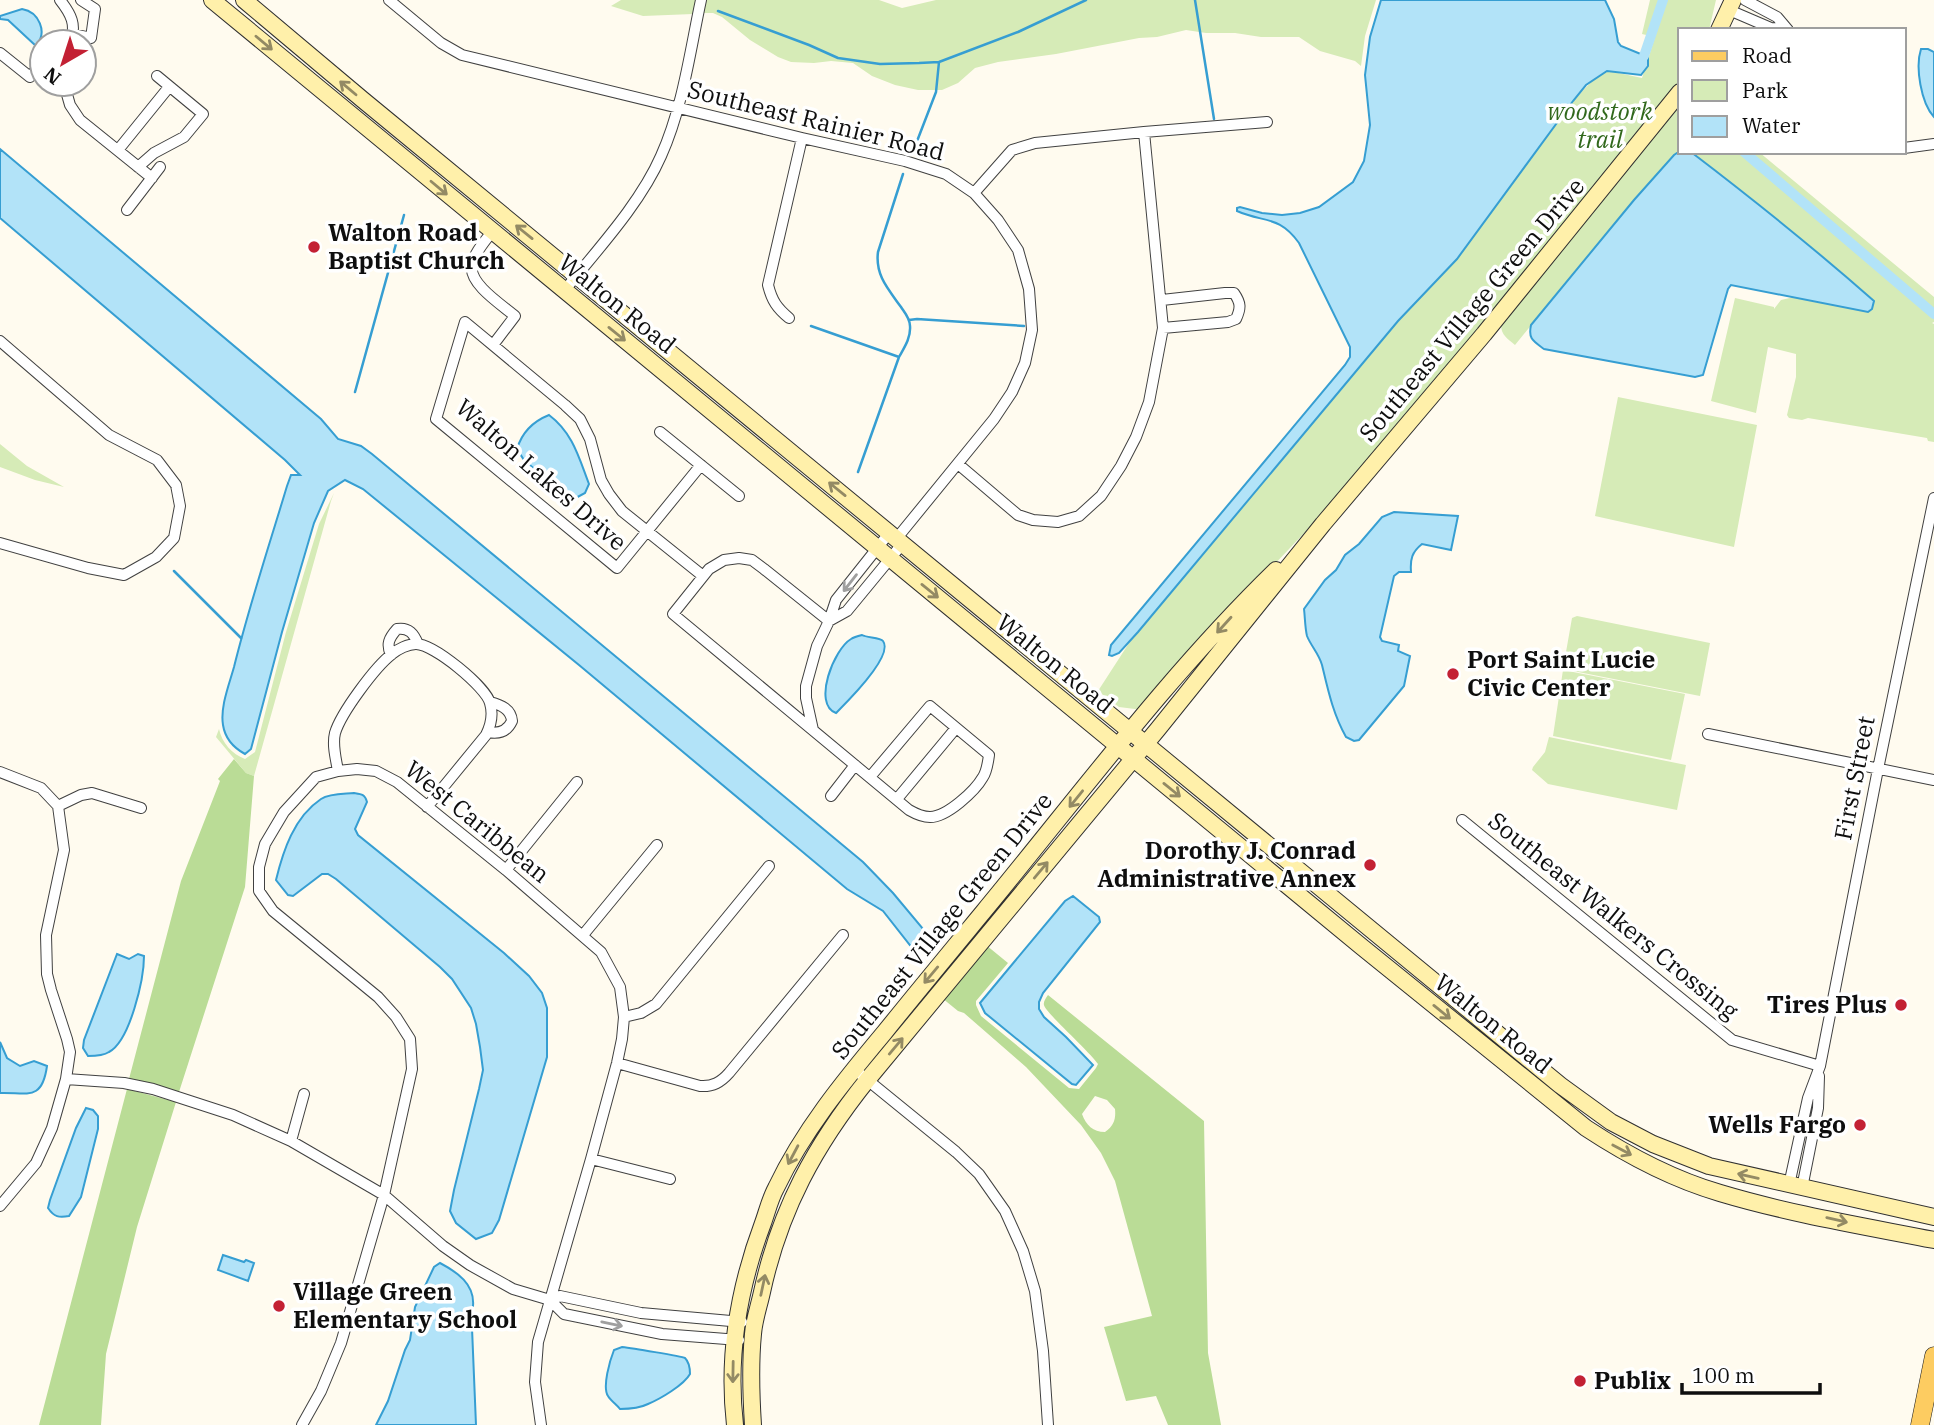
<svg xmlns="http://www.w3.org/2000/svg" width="1934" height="1425" viewBox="0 0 1934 1425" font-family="'IBM Plex Serif',serif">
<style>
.green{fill:#d6ebb7}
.forest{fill:#badc96;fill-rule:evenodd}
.water{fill:#b2e3f8;stroke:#369ed2;stroke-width:2}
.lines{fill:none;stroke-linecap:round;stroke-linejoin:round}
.stream{stroke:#369ed2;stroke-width:2.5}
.canal{stroke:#b2e3f8;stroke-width:10}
.street-casing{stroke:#414141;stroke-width:12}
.secondary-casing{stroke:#303030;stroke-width:18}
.primary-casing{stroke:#1f1f1f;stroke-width:19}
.street{stroke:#fff;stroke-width:10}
.secondary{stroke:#fff0aa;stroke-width:16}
.primary{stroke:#fdcc61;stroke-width:18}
.oneway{stroke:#938a64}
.oneway2{stroke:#9f9f9f}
.poi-dot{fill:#c32134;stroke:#fff;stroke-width:2.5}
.labels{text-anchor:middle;stroke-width:7;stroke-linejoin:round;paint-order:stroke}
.park-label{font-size:24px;font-style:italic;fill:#31681c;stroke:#fff}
.street-label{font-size:24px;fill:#0e0e0e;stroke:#fff}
.poi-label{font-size:24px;font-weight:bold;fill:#0e0e0e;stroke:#fff;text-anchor:start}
</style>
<rect width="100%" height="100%" fill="#fffbef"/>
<path class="green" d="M621 0H696L693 14 643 16 611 6Z
M706 0H879L902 8 936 0H1376L1365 36 1361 66 1355 61 1320 51 1299 37H1261L1235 33H1206L1186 30 1157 37 1139 38 1056 54 998 62 975 68 958 83 942 90H918L895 85 872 76 853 63 831 61 814 63 791 62 778 57 750 40 722 17 713 13H703Z
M1650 0H1665L1656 30 1667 0H1716L1709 30H1680V81L1678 85 1404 420 1309 528 1252 588 1143 710 1119 707 1098 691 1131 640 1398 321 1462 252 1573 101 1596 77 1609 71 1642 78 1655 37 1642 34Z
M1680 107V152H1759L1934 297V322L1932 323 1934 324V442L1928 441 1927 438 1808 418 1802 420 1789 418 1787 415 1796 377V354L1768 347 1756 413 1711 401 1735 298 1774 307V309L1781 300 1794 297 1868 312 1874 301 1823 257 1705 162 1677 153 1618 219 1515 345C1508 339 1501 335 1501 325L1676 109 1678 110Z
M1618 397 1757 425 1734 547 1595 516Z
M0 444 27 466 64 487 35 480 0 467Z
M334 493 331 501 254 776 246 773 216 737 219 729C222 743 232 754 245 759L255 752 286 632 319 524Z
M1577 616 1710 643 1700 696 1563 669 1572 618Z
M1563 670 1685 694 1671 760 1553 736Z
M1549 737 1686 765 1677 810 1548 784 1532 770 1533 767 1545 752Z"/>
<path class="forest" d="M234 759 246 773 254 776 245 887 179 1092 129 1079 181 881 220 781 218 779Z
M986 945 1008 963 976 1001V1005L981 1016 1069 1088 1079 1089 1096 1068 1098 1064C1090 1052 1045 1012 1044 1005 1043 1002 1046 998 1048 995L1204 1121 1208 1353 1221 1425H1168L1156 1396 1126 1401 1104 1327 1152 1316 1115 1181 1101 1153 1081 1125 1026 1067 964 1013 958 1011 942 998ZM1095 1096 1107 1100 1115 1109C1116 1119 1114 1126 1105 1132 1093 1132 1086 1125 1082 1114Z
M127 1089 176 1102 137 1227 106 1354 101 1425H39Z"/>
<path class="water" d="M1381 0H1605L1614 19 1618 42 1621 46 1648 57V66L1641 75 1607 71 1586 85 1573 101 1457 259 1398 321 1138 632 1119 653 1112 656 1109 655 1111 645 1345 365 1350 357V347L1299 243C1279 215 1264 223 1237 211V208L1240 207 1262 213 1282 215 1300 213 1319 207 1353 182 1364 161 1370 125 1365 75 1370 37Z
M22 9C39 12 48 32 36 46L8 20 0 19V16Z
M1921 49H1928L1934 52V117C1921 103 1915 67 1921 49Z
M0 149 321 419 338 439 361 446 372 454 863 862 893 893 929 936 913 949 883 911 847 889 579 665 363 489 345 480 328 491 314 523 282 632 251 749 245 754C234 748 225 738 223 725 220 707 229 685 234 667 249 606 269 546 287 486L291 475H300L285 460 0 218Z
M1680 151 1691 152C1754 200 1815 249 1874 301L1872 309 1868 312 1731 285 1728 289 1703 375 1695 377 1544 349C1533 341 1528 339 1531 325L1634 200 1674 155Z
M549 415C573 433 579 458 589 484L585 493 572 500 567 497 524 460 517 449C522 432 534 421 549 415Z
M1394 512 1458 516 1451 550 1422 544C1412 552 1410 559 1411 572H1399L1394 576 1380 637 1382 641 1399 645 1398 651 1410 656 1404 686 1359 740 1354 741 1346 737C1333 714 1328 690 1322 665 1319 654 1311 646 1307 636 1305 628 1305 617 1304 609L1325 580 1336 570 1345 555 1359 544 1382 517Z
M862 635C867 638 880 637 883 641 894 656 846 703 836 713 812 704 834 649 851 639 854 637 858 636 862 635Z
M354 793C361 794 365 794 367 802L355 829 358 835 504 953 529 976 542 993 547 1008V1057L499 1220 492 1233 476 1239 456 1223 450 1211 454 1190 479 1089 483 1070 480 1047 476 1024 471 1008 452 979 440 967 336 879 328 874H322L293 896 288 895 276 880C283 851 294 817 321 799 330 793 344 794 354 793Z
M1073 896 1099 917 1100 922 1043 993 1039 1002V1009L1044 1017 1066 1037 1093 1065 1076 1085 1072 1084 985 1013 980 1003 1065 901Z
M117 954 129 959 138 954 144 956C144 979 130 1041 109 1052 103 1056 95 1056 88 1056L83 1048 84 1040Z
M0 1042 7 1058 20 1066 34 1061 47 1066C42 1102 27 1092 0 1093Z
M86 1108 93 1110 98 1116V1129L81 1197 69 1216C59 1218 54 1217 48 1208L50 1200 76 1128Z
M223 1255 244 1262 246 1260 254 1263 248 1281 218 1270Z
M440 1263C457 1272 475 1284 473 1306 473 1314 470 1319 472 1328L476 1425H376L388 1401 405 1350 410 1340 415 1307 434 1267Z
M622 1347C630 1348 681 1356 685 1358 689 1362 690 1369 690 1374 684 1385 660 1399 648 1404 640 1408 629 1409 620 1409 617 1405 611 1401 608 1396 602 1387 610 1360 614 1350Z"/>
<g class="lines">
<path class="stream" d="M1195 0 1214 119
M718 11 809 45 838 58 880 64 919 63 939 62 1018 32 1086 0
M914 149 936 92 939 62
M909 320 917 319 1024 326
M811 326 899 357
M355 392 404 215
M858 472 899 357C904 348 911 338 910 326 910 318 905 313 901 307 888 289 875 275 878 252L903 174
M174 571 241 638"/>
<path class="canal" d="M1644 56 1663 0
M1744 152 1934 314"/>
<defs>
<path id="street" d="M60 0C71 14 77 25 70 42
M389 0 441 43 462 55 802 138 905 161 946 174 974 193 998 220 1018 250 1029 289 1032 330 1025 363 1012 392 994 419 897 538
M1745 0 1777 17 1788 30
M1729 10 1771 28 1787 29
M73 34 91 38 95 9 81 0
M0 53 30 77 35 71 42 67
M64 84 70 105 80 120 152 178
M1904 148 1934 144
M118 150 169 87
M138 167 154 153 184 137 203 114 157 76
M974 193 1012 150 1035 143 1144 132 1267 122
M127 210 160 167
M492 232C485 241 473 254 472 266 469 284 502 305 515 316L493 345
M564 291C597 250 640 204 661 156 683 107 690 51 701 0
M1162 300 1225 293H1234C1241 303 1241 308 1236 319L1228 322 1163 328
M789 318C777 308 772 301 768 285L802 138
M0 341 109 435 157 460 176 485 180 506 174 538 156 557 124 575 88 568 0 543
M660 432 739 496
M958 464 1018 515 1033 520 1058 522 1079 516 1101 496 1121 466 1136 437 1149 402 1163 328 1144 132
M701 465 617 568 436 419 465 322 565 405 580 419 590 439 601 480 609 494 622 511 703 576
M829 621 764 569 752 560 739 558 724 560 709 569 673 614 909 810C916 814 922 817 930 817 947 817 975 791 983 777 987 771 988 762 989 755L930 706 870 777
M829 621 847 611 903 543
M391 655C386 644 389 638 397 629 409 627 414 634 418 644
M813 730 806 698V686L817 646 829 621 836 600 890 532
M488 732C498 734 507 732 512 721 511 709 501 705 490 702
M1708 734 1934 780
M338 771C336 759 332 745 335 733 341 713 375 667 392 654 398 649 408 644 416 644 434 644 486 687 490 703 493 713 491 725 486 735L427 807
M0 772 41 788 58 806 64 850 46 935 47 974 51 990 67 1039 70 1052 66 1079 52 1128 36 1163 0 1206
M831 796 855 765
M897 799 956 728
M58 806 81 795 92 793 141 808
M1462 820 1732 1040 1820 1066
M506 870 577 782
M583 935 657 845
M624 1017 641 1013 656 1004 769 866
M617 1063 700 1086C713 1087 721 1082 729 1073L843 935
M854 1069 956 1152 979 1174 1005 1211 1023 1251 1035 1291 1043 1351 1048 1425
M66 1079 124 1083 153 1089 233 1115 291 1141 384 1195 443 1246 470 1265 513 1289 550 1300 564 1314 662 1334 739 1340
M291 1141 304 1094
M591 1159 670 1179
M1789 1185 1808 1098 1820 1066 1878 769 1934 498
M1802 1188 1818 1108 1819 1076
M550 1300 560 1296 641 1313 742 1322
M302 1425 321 1391 341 1343 384 1195 412 1069 410 1039 396 1017 378 997 273 911 259 891V867L265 844 284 812 316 777 338 771 357 769 376 771 397 782 506 870 601 952 620 987 624 1017 622 1039 617 1063 591 1159 538 1342 535 1382 541 1425"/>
<path id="secondary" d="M212 0 1362 947 1586 1128C1627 1155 1672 1179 1720 1193 1790 1214 1863 1226 1934 1240
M244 0 363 100 1560 1085 1611 1122 1653 1144 1709 1166 1934 1217
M1719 30 1733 0
M735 1425C727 1356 739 1287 763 1223 767 1212 770 1199 776 1188 803 1131 843 1082 884 1033 917 992 951 951 984 911 1079 796 1169 674 1276 570
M753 1425C751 1394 750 1365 753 1334 754 1320 759 1306 762 1292 780 1209 815 1145 868 1079L1158 729 1323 524 1484 334 1680 92"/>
<path id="primary" d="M1920 1425 1934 1356"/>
</defs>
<use href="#street" class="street-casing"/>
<use href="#secondary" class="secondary-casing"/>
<use href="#primary" class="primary-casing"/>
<use href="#street" class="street"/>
<use href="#secondary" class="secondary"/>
<use href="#primary" class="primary"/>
</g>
<defs><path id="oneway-shaft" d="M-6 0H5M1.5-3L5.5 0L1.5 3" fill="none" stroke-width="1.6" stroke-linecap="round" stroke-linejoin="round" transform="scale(1.75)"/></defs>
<g class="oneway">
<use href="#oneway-shaft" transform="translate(264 43) rotate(40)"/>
<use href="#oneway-shaft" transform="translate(348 88) rotate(-140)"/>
<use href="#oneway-shaft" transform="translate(439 188) rotate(40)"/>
<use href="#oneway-shaft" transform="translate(524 232) rotate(-141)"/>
<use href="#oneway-shaft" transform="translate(617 334) rotate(39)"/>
<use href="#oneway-shaft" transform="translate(837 489) rotate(-141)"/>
<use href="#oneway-shaft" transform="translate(930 591) rotate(39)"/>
<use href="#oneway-shaft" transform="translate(1224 625) rotate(132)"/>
<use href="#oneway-shaft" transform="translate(1172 790) rotate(39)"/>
<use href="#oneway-shaft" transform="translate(1076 799) rotate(129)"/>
<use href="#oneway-shaft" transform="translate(1041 870) rotate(-50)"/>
<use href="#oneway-shaft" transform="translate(931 975) rotate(130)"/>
<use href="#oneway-shaft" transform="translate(1442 1012) rotate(39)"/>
<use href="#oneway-shaft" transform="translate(896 1046) rotate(-50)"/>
<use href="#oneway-shaft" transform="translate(1622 1150) rotate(28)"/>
<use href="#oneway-shaft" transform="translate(793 1155) rotate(118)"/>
<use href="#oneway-shaft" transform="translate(1748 1176) rotate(-167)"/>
<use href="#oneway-shaft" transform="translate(1837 1220) rotate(13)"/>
<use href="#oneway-shaft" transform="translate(763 1285) rotate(-78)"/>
<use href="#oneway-shaft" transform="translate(733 1372) rotate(91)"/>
</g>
<g class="oneway2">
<use href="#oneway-shaft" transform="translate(850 583) rotate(128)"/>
<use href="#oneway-shaft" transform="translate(612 1324) rotate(12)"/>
</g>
<g class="poi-dot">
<circle cx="314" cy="247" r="7"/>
<circle cx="1453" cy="674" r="7"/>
<circle cx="1370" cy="865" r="7"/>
<circle cx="1901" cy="1005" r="7"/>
<circle cx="1860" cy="1125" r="7"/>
<circle cx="279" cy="1306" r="7"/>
<circle cx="1580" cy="1381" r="7"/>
</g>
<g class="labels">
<g class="park-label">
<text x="1600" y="120">woodstork<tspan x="1600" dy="28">trail</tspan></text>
</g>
<g class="street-label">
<text transform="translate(816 121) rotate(14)" y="8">Southeast Rainier Road</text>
<text transform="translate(617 304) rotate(39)" y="8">Walton Road</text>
<text transform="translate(1472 310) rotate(-50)" y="8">Southeast Village Green Drive</text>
<text transform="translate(541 475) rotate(41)" y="8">Walton Lakes Drive</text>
<text transform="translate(1055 664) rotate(39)" y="8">Walton Road</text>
<text transform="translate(1855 778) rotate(-79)" y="8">First Street</text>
<text transform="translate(477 822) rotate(39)" y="8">West Caribbean</text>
<text transform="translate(1613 916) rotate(39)" y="8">Southeast Walkers Crossing</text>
<text transform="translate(942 926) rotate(-51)" y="8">Southeast Village Green Drive</text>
<text transform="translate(1493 1024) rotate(39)" y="8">Walton Road</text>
</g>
<g class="poi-label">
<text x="328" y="241">Walton Road<tspan x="328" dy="28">Baptist Church</tspan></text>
<text x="1467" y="668">Port Saint Lucie<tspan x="1467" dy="28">Civic Center</tspan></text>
<text x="1356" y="859" text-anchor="end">Dorothy J. Conrad<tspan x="1356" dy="28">Administrative Annex</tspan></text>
<text x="1887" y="1013" text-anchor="end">Tires Plus</text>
<text x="1846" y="1133" text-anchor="end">Wells Fargo</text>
<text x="293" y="1300">Village Green<tspan x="293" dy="28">Elementary School</tspan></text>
<text x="1594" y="1389">Publix</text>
</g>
</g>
<rect x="1678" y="28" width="228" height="126" fill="#ffffff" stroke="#9f9f9f" stroke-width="2"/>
<rect x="1692" y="51" width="35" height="10" fill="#fdcc61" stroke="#9f9f9f" stroke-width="2"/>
<text x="1742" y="63" font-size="21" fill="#0e0e0e">Road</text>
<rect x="1692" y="80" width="35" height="21" fill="#d6ebb7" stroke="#9f9f9f" stroke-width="2"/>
<text x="1742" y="98" font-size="21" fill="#0e0e0e">Park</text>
<rect x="1692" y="116" width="35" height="21" fill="#b2e3f8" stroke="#9f9f9f" stroke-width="2"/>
<text x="1742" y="133" font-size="21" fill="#0e0e0e">Water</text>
<g transform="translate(63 63) rotate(219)"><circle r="33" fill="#ffffff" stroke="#9f9f9f" stroke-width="2"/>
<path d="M0-5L12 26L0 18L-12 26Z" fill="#c32134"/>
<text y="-10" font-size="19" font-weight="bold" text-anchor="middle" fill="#0e0e0e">N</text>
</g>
<path d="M1682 1383v10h138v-10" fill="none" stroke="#0e0e0e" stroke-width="3.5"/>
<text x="1692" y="1383" font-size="21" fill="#0e0e0e" stroke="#ffffff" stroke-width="5" paint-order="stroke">100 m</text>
</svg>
